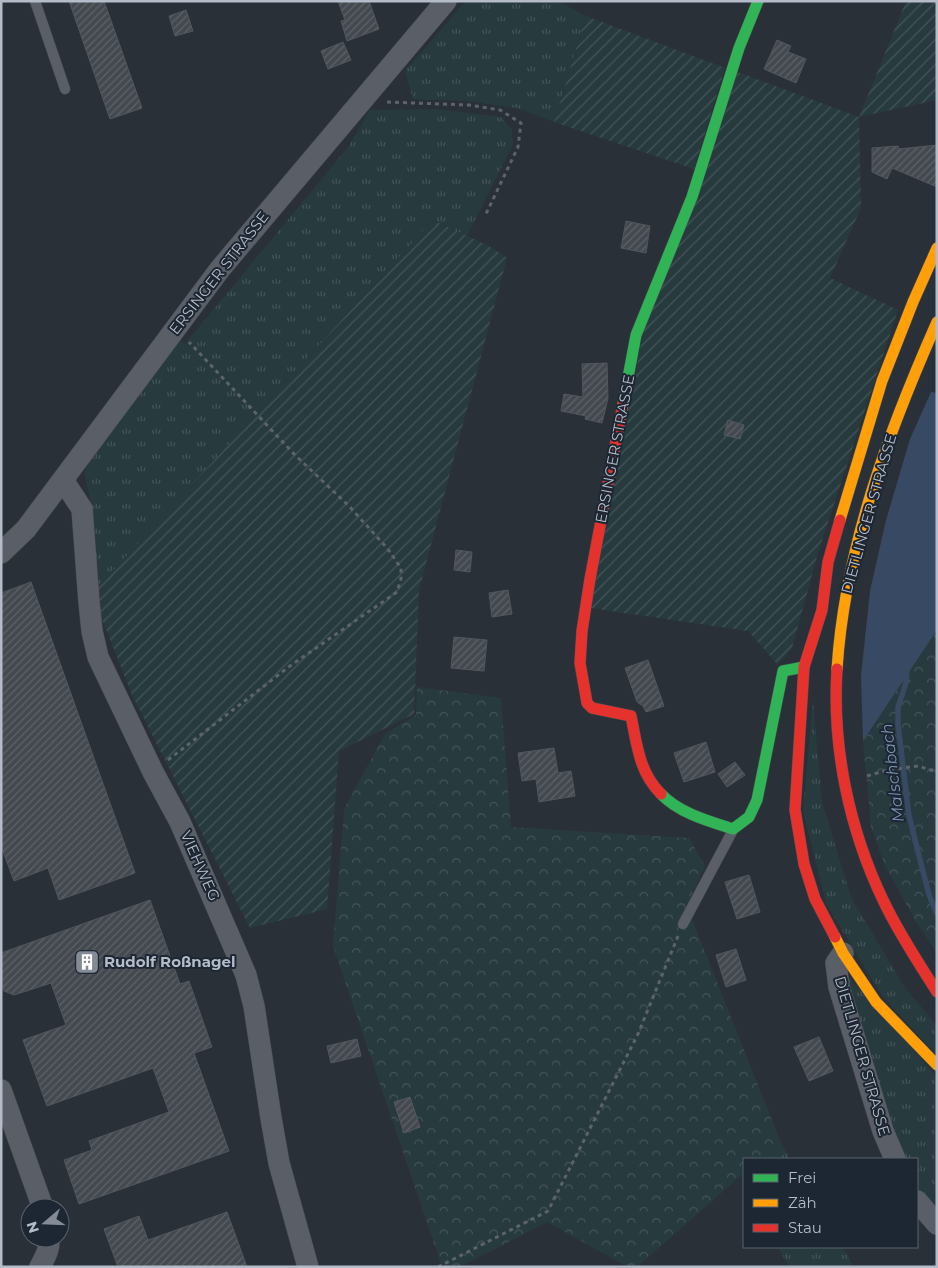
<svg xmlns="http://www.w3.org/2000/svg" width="938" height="1268" viewBox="0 0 938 1268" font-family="Montserrat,sans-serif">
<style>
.grass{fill:url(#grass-tufts)}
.forest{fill:url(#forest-crowns)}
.garden{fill:url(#garden-furrows)}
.water{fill:#384963}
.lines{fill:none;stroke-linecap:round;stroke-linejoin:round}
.stream{stroke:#384963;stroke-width:5.5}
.building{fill:url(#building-hatch);stroke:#52575f}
.lane-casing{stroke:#484c53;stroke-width:11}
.street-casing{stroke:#484c53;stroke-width:22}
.fast-casing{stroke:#484c53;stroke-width:12}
.slow-casing{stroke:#484c53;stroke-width:12}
.jam-casing{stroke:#484c53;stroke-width:12}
.path{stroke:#5d636a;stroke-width:3;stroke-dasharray:4 4;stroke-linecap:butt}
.lane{stroke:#5a5e66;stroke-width:10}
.street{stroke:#5a5e66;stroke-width:21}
.fast{stroke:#30b455;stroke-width:11}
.slow{stroke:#ff9f0a;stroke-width:11}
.jam{stroke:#e5322d;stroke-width:11}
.labels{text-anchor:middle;stroke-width:4;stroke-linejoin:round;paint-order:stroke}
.street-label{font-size:15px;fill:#b4bcc9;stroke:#1d2633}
.poi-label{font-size:15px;font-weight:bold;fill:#b4bcc9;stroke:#1d2633;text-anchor:start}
.water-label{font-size:16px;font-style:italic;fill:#7c92b1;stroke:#1d2633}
</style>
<defs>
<pattern id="grass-tufts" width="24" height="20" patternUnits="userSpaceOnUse" patternTransform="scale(1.25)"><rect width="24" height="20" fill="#273a3e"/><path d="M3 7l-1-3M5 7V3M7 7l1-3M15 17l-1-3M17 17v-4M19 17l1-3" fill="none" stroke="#445559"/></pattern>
<pattern id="forest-crowns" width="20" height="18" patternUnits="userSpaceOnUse" patternTransform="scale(1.25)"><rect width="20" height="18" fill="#273a3e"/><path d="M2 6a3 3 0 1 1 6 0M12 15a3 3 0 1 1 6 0" fill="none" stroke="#445559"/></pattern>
<pattern id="garden-furrows" width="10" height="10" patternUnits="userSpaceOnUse" patternTransform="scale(1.25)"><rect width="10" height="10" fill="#273a3e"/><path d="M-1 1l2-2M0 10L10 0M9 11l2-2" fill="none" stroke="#445559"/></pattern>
<pattern id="building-hatch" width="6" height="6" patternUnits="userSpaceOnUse" patternTransform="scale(1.25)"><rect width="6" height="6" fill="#444950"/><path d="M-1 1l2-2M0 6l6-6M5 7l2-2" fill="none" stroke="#5d6168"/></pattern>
</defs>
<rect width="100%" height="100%" fill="#2a3038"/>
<path class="grass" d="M466 1H558L586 16 554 122 517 108 468 101 413 99 405 71Z
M435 109 501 117 512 130 513 144 467 236 433 220 92 594V507L84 473 92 457 179 339 185 344 349 146 370 110Z
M813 701 822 802 851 897 905 988 937 1025V1055L883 997 826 904 803 810Z
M847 975 937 1077V1214C914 1192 917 1189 917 1159H902L850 1010Z
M781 1143 790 1159H761Z
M778 1247H842L854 1267H789Z"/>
<path class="forest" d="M937 630V953L916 922 885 866 871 827 863 741Z
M417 687 501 698 511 827 689 838 705 866 683 913 692 919 781 1143 761 1159H744V1173L637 1267H628L547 1222 460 1267H442L333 946 344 809 385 734 416 715Z"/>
<path class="garden" d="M906 1H937V100L859 117 861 208 830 278 898 310 818 553 792 648 778 665 748 631 590 608 643 334 735 71 859 117Z
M586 16 725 68 694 169 554 122Z
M433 220 489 246 507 258 419 590 414 714 339 751 327 909 250 928 132 695 92 594Z"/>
<path class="water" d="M931 392 937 393V630L863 741 861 676 870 591 886 520 910 439Z"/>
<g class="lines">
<path class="stream" d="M907 670 906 683 898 707V724L909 816 929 895 937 914"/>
</g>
<path class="building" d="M69 1H104L142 108 110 119Z
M338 1H369L379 29 347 41 341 21 345 20Z
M186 10 193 31 175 36 169 16Z
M777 40 791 46 788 52 806 59 796 83 764 69Z
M343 42 351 60 328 69 321 51Z
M937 145V187L892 168 887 179 872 172V148L898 146 899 149Z
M626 221 650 226 646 253 621 248Z
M607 363 608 398 602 423 585 419 586 416 561 411 564 394 583 397 582 364Z
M728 420 744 425 740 439 724 435Z
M456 550 472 552 470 572 454 570Z
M31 582 135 873 59 900 48 868 14 881 1 846V593Z
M508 590 512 614 492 617 489 593Z
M454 637 487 640 484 671 451 668Z
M648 660 664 706 646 712 643 706 637 702 625 668Z
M706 742 715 772 684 782 674 753Z
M554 748 558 773 571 771 575 796 539 802 536 779 522 781 518 753Z
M735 762 745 775 727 787 718 774Z
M749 875 760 912 737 919 725 882Z
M150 900 180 984 189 981 212 1047 194 1053 229 1151 79 1204 64 1160 92 1150 89 1141 169 1112 153 1068 47 1106 23 1040 66 1025 51 983 14 995 4 991 1 983V953Z
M736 949 746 980 726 987 716 955Z
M819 1037 833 1071 809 1081 794 1047Z
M357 1039 361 1056 331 1063 327 1046Z
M410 1097 420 1127 404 1133 394 1102Z
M227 1212 247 1267H118L104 1229 139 1216 148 1240Z"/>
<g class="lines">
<defs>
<path id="lane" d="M35 1 65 89
M683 924 733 830"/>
<path id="street" d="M63 480 82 509 89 602 92 631 98 657 153 772 180 822 246 975 254 1006 271 1118 279 1163 308 1267
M1 553 26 529 220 269 446 1
M843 953 836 963 839 987 883 1131 895 1159
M1 1090 43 1208
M917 1201 937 1224
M40 1267C45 1257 50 1249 49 1238"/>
<path id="fast" d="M623 404 636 335 692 197 739 48 758 1
M661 794C679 813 708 821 733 829L749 817 757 800 783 671 804 667"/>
<path id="slow" d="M840 520 882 381 913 302 937 248
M837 669C845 547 888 433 937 322
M835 937 843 953 876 1002 937 1065"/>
<path id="jam" d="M623 404 590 579 582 631 580 663 587 703 592 708 631 716C637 745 639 772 661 794
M837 669C832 747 849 829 883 900 898 932 918 962 937 992
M835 937 815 899 804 864 795 810 804 667 822 610 828 562 840 520"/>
</defs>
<use href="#lane" class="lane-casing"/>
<use href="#street" class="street-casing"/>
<use href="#fast" class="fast-casing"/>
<use href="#slow" class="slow-casing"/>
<use href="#jam" class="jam-casing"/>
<path class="path" d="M387 102 469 105 500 110 521 123 518 147 486 214
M168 760 290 666 397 592 401 579V568L387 548 349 506 295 455 189 342
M867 776 888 770 918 766 937 772
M438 1267 548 1211 638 1034 678 936"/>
<use href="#lane" class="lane"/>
<use href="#street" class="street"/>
<use href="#fast" class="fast"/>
<use href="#slow" class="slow"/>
<use href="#jam" class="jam"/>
</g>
<defs>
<symbol id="building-square" viewBox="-11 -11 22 22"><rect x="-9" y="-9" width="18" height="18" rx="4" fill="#848b96" stroke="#1d2633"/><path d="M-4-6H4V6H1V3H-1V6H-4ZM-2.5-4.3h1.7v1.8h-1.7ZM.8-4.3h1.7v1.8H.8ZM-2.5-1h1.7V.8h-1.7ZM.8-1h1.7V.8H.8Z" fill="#fff"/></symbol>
</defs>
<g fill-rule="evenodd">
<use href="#building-square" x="73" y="948" width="28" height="28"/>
</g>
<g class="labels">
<g class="street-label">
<text transform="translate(219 273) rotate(-52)" y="5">ERSINGER STRASSE</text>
<text transform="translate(615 449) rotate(-79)" y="5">ERSINGER STRASSE</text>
<text transform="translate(869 514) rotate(-74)" y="5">DIETLINGER STRASSE</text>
<text transform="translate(200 866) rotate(66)" y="5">VIEHWEG</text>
<text transform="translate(862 1056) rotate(74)" y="5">DIETLINGER STRASSE</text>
</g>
<g class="poi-label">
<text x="104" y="967">Rudolf Roßnagel</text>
</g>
<g class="water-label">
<text transform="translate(892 773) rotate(-97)" y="6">Malschbach</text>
</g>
</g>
<rect width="938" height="1268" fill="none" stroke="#b4bcc9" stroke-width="5"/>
<rect x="743" y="1158" width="175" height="90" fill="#1d2633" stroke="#59626f"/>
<rect x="753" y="1174" width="25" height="8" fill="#30b455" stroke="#59626f"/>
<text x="788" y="1183" font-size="15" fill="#b4bcc9">Frei</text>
<rect x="753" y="1199" width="25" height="8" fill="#ff9f0a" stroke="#59626f"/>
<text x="788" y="1208" font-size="15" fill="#b4bcc9">Zäh</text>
<rect x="753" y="1224" width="25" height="8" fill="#e5322d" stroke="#59626f"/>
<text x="788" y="1233" font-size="15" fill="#b4bcc9">Stau</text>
<g transform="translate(45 1223) rotate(251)"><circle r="24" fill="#1d2633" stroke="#59626f"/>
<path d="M0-4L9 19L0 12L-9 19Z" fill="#848b96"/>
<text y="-8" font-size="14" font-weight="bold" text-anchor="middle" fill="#b4bcc9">N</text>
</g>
</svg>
